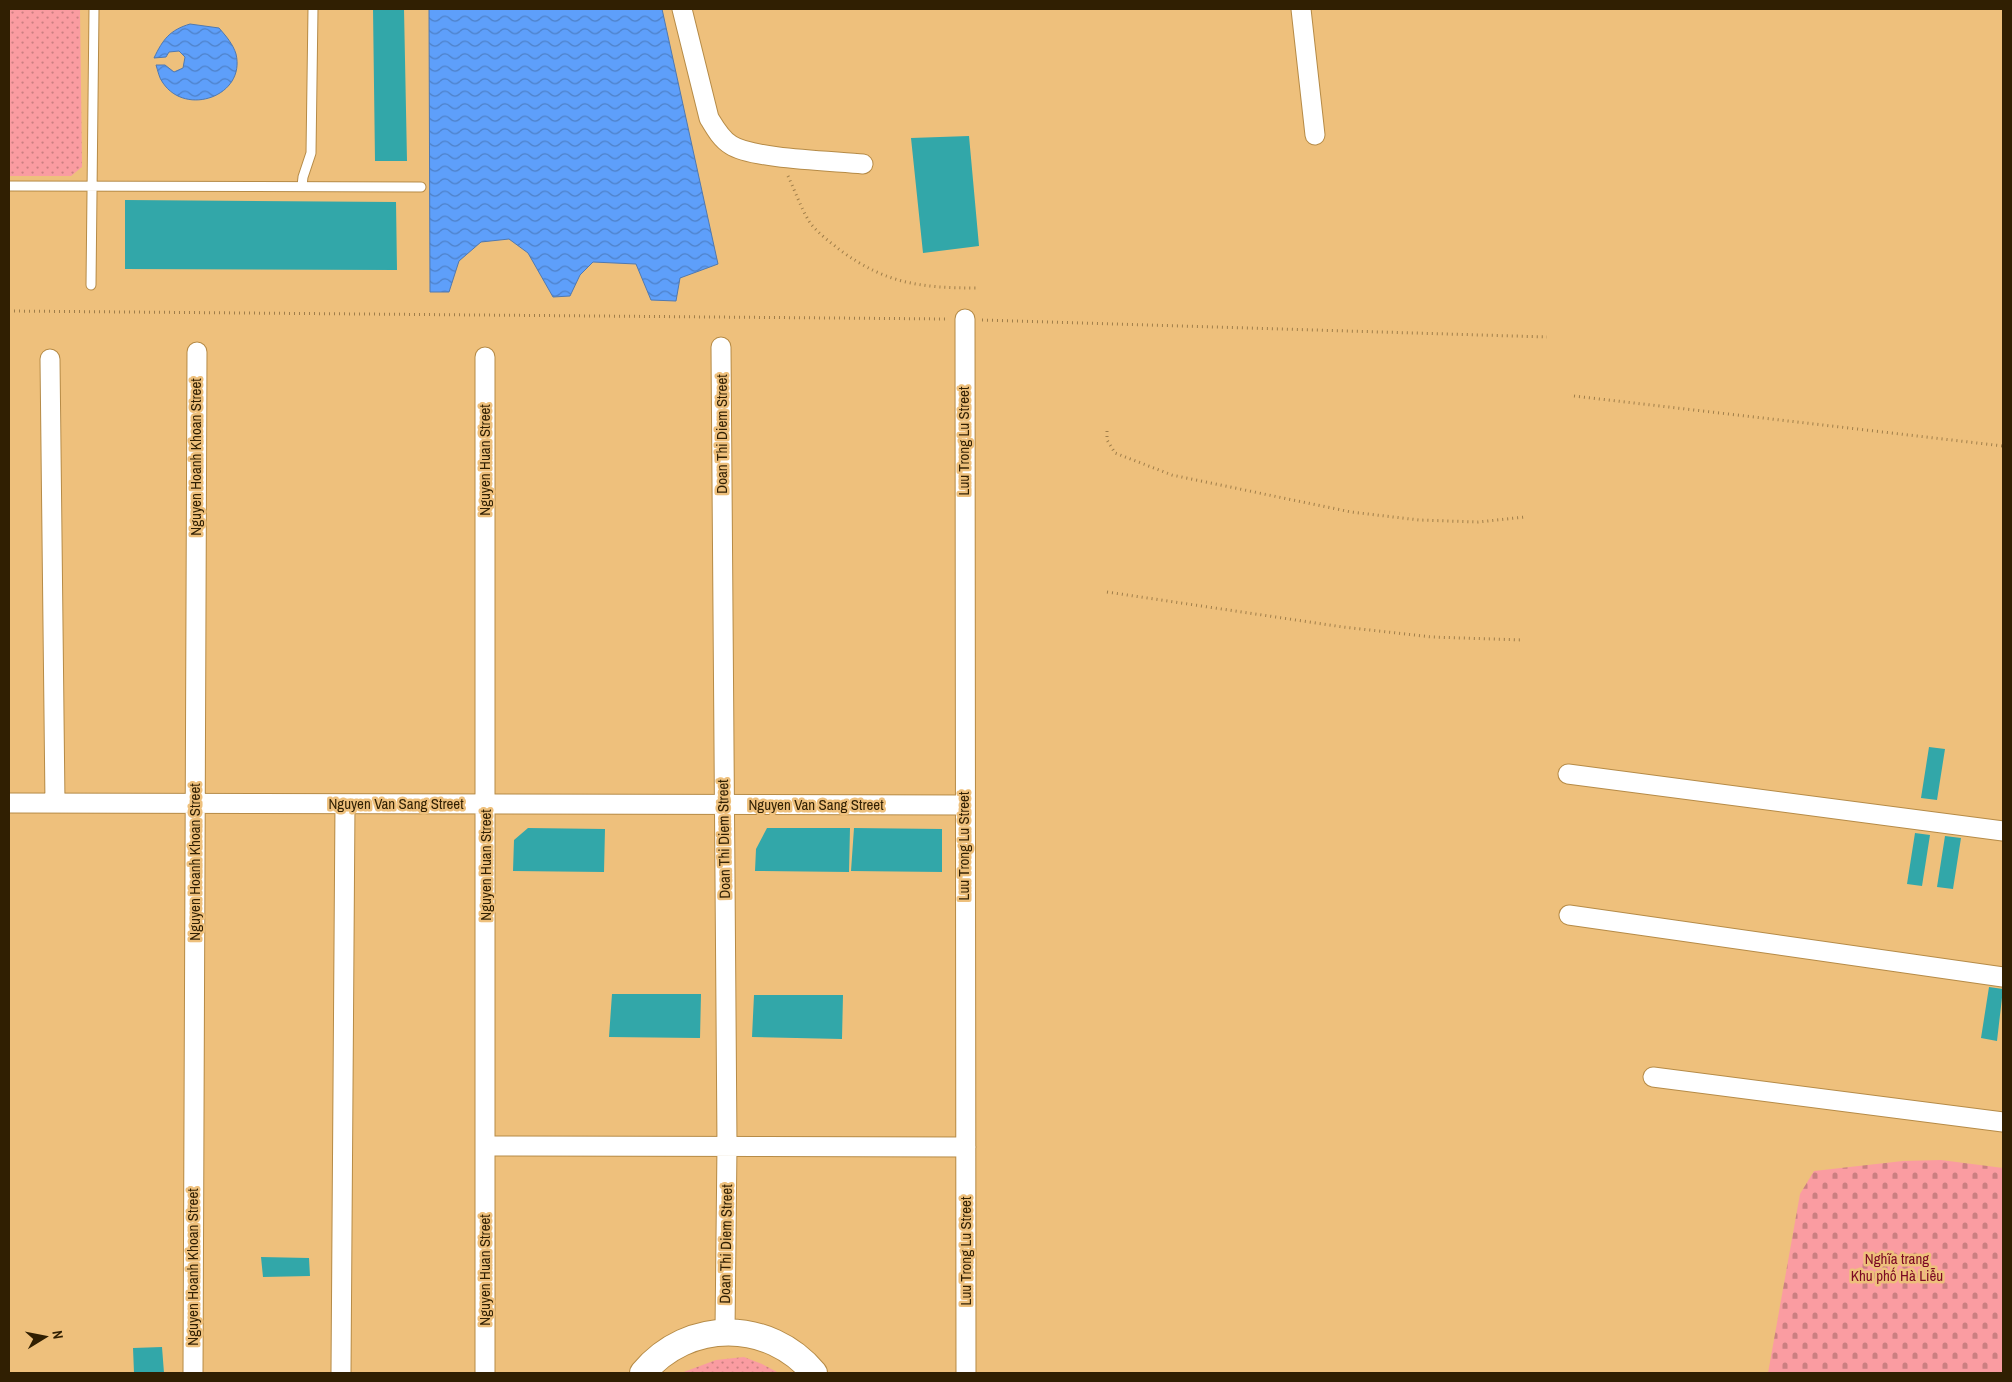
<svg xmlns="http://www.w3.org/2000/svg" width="2012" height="1382" viewBox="0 0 2012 1382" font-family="'Archivo Narrow',sans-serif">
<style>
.grass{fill:url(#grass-dots)}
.cemetery{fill:url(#cemetery-stones)}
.water{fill:url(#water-waves);stroke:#5079b0}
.building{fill:#32a7a9}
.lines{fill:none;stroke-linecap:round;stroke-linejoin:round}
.lane-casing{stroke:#b68b47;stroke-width:11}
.street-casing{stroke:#b68b47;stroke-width:21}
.secondary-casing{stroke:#b68b47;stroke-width:28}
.path{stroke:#9f7d49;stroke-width:3;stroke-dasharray:1 4;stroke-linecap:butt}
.lane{stroke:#fff;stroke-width:9}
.street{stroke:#fff;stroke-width:19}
.secondary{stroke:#fff;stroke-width:26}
.labels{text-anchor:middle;stroke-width:5;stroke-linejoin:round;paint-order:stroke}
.street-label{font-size:15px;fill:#301f02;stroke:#eec07c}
.park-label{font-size:15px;fill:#7b0824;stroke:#eec07c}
</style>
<defs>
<pattern id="grass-dots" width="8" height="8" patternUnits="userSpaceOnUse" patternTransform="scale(1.25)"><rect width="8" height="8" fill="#fa9ca1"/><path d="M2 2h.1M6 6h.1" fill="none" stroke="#cb7f81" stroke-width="1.8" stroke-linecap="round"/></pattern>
<pattern id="cemetery-stones" width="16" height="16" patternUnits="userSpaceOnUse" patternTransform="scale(1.25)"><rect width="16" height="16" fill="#fa9ca1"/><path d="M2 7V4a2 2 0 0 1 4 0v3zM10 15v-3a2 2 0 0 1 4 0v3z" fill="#cb7f81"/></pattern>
<pattern id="water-waves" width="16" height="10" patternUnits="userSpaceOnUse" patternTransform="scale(1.25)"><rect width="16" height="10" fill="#5e9ffa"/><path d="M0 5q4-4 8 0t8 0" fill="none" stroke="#4e81c8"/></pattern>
</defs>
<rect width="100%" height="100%" fill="#eec07c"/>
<path class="grass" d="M9 9H80L82 167 71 176H9Z
M744 1357 762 1364 779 1373H681L716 1360Z"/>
<path class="cemetery" d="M1941 1160 2003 1168V1373H1768L1800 1194 1814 1171 1903 1161Z"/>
<path class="water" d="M429 9H662L718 264 680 278 676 301 651 300 636 264 593 262 580 275 570 296 553 297 528 253 509 239 481 242 459 261 449 292H430Z
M190 24 219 28C226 36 233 44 236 54 246 96 186 117 163 83 159 78 158 71 156 65H165L174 72 183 68 185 57 179 51 169 52 166 57 154 58C163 39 170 30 190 24Z"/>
<path class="building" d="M373 9H404L407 161H375Z
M969 136 979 246 923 253 911 138Z
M125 200 396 202 397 270 125 269Z
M1929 747 1945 749 1937 800 1921 798Z
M528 828 605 829 604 872 513 871 514 840Z
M767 828H850L849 872 755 871 756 849Z
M854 828 942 829V872L851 871Z
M1915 833 1930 835 1922 886 1907 884Z
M1945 836 1961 838 1953 889 1937 887Z
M1989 987 2003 989 1997 1041 1981 1038Z
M612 994H701L700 1038 609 1037Z
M754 995H843L842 1039 752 1037Z
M261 1257 309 1258 310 1276 263 1277Z
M162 1347 164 1373H134L133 1348Z"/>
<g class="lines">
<defs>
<path id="lane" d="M9 186 421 187
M302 186 303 177 311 153 313 9
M91 285 94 9"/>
<path id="street" d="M682 9 709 118C715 128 721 139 731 145 752 159 834 161 863 164
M1301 9 1315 135
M965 319 966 1373
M721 347 727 1145 725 1331
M50 359 55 803
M1568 774 2003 831
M9 803 964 805
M1569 915 2003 977
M1653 1077 2003 1122
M486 1146 966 1147
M193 1373 197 352
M341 1373 345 804
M485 1373V357"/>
<path id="secondary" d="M643 1373C688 1319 769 1319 814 1373"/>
</defs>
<use href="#lane" class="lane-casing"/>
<use href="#street" class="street-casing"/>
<use href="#secondary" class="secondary-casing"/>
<path class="path" d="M788 176C795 191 801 208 809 221 816 232 830 242 840 250 886 284 922 288 977 288
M9 311 948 319
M982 320 1547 337
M1574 396 2003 446
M1107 431V440L1115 453 1172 475 1351 512 1419 520 1478 522 1525 517
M1107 592 1343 627 1432 637 1523 640"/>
<use href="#lane" class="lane"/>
<use href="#street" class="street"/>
<use href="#secondary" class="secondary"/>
</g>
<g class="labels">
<g class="street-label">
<text transform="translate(722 434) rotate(-90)" y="5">Doan Thi Diem Street</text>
<text transform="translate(964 441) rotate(-90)" y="5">Luu Trong Lu Street</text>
<text transform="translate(196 457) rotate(-90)" y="5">Nguyen Hoanh Khoan Street</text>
<text transform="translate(485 460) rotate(-90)" y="5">Nguyen Huan Street</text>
<text x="396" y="809">Nguyen Van Sang Street</text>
<text x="816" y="810">Nguyen Van Sang Street</text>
<text transform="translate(724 839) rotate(-91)" y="5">Doan Thi Diem Street</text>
<text transform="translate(964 846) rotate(-90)" y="5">Luu Trong Lu Street</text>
<text transform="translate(195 862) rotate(-90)" y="5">Nguyen Hoanh Khoan Street</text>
<text transform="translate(486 865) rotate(-90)" y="5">Nguyen Huan Street</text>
<text transform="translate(726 1244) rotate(-89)" y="5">Doan Thi Diem Street</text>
<text transform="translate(966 1251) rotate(-90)" y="5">Luu Trong Lu Street</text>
<text transform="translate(193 1267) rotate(-90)" y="5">Nguyen Hoanh Khoan Street</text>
<text transform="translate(485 1270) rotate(-90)" y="5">Nguyen Huan Street</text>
</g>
<g class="park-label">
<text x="1897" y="1264">Nghĩa trang<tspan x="1897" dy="17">Khu phố Hà Liễu</tspan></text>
</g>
</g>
<rect width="2012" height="1382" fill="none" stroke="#301f02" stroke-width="20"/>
<g transform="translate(45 1337) rotate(80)" stroke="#eec07c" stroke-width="4" paint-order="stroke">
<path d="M0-4L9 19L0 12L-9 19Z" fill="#301f02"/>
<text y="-8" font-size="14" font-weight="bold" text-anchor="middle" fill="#301f02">N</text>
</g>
</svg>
